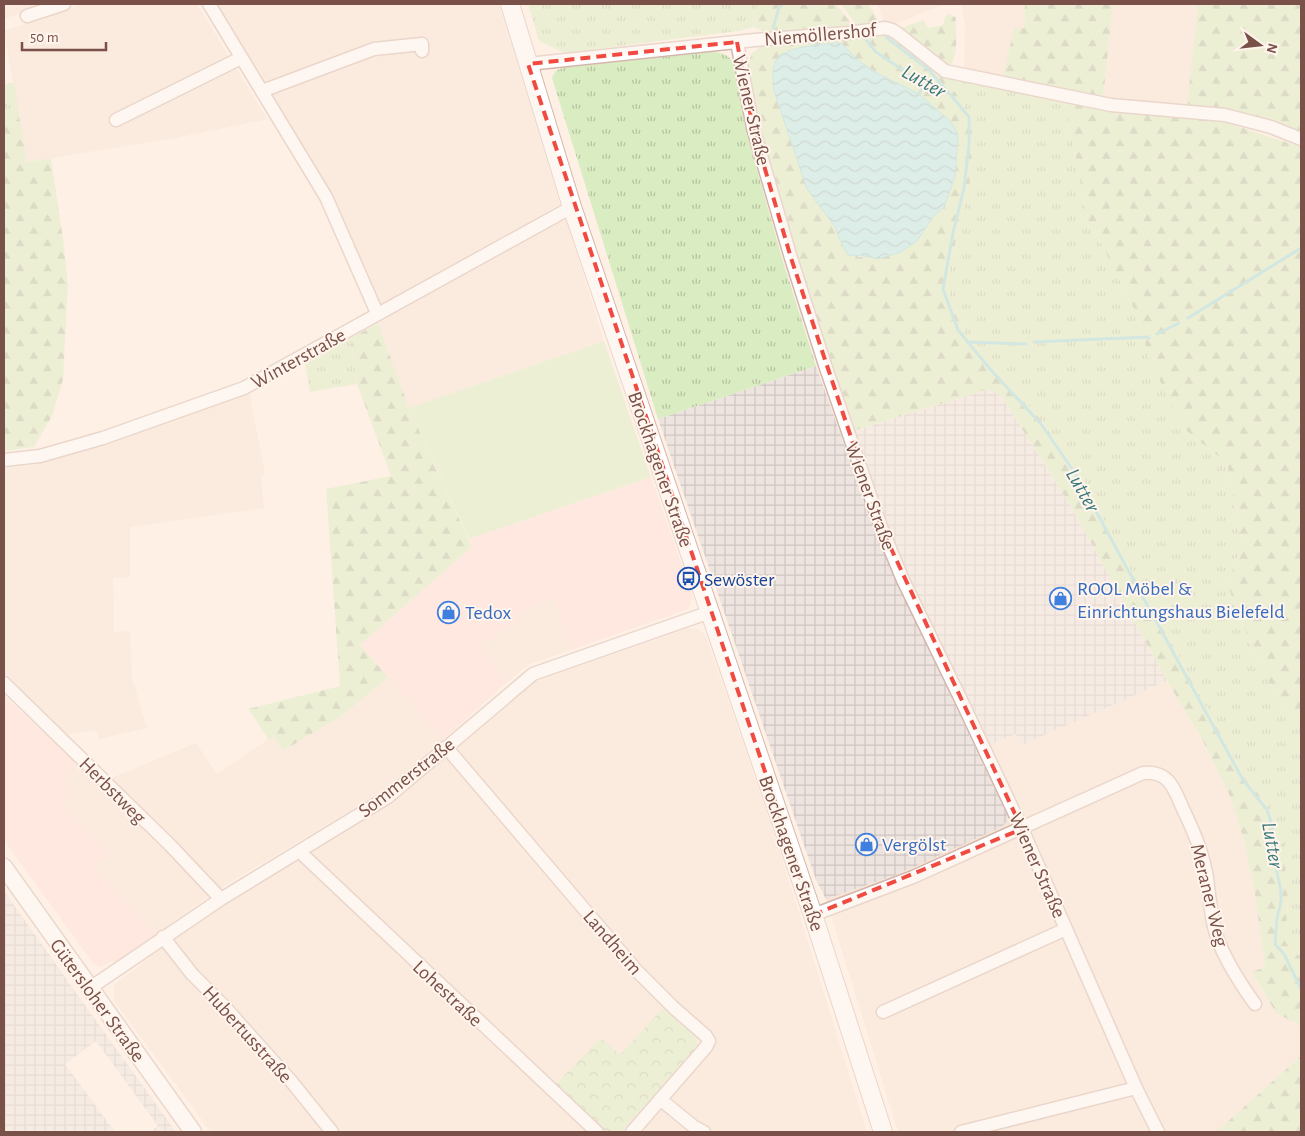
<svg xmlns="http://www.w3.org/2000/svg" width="1305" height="1136" viewBox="0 0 1305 1136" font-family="'Alegreya Sans',sans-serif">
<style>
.residential{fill:#f8e3d5}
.commercial{fill:#ffddd8}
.industrial{fill:url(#industrial-grid)}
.grass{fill:url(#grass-tufts)}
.forest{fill:url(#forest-firs);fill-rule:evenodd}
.park{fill:url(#park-crowns)}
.pitch{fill:#daedc2}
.water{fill:url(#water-waves);stroke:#9ddcdb}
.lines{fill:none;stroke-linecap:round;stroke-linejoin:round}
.stream{stroke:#9ddcdb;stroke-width:3}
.minor-casing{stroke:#d3b7ac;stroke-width:15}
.tertiary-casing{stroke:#d3b7ac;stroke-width:19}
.secondary-casing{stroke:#d6b6aa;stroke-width:20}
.minor{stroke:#fff;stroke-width:12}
.tertiary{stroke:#fff;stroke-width:16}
.secondary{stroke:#fff;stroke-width:18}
.marked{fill:none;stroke:#f14b41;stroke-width:4;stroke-dasharray:10 6;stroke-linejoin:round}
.labels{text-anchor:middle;stroke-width:4;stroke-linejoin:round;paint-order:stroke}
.street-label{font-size:20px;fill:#795148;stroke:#fff5ed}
.transit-label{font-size:20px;fill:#164399;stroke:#fff5ed;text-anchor:start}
.shop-label{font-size:20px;fill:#366cbe;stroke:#fff5ed;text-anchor:start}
.water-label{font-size:21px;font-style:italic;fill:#377878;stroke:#fff5ed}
</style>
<defs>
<pattern id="industrial-grid" width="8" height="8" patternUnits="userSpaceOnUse" patternTransform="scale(1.25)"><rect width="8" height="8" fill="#ede4df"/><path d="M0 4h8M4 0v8" fill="none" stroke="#cfc5c1"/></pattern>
<pattern id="grass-tufts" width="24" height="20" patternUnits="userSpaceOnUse" patternTransform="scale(1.25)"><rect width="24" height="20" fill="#daedc2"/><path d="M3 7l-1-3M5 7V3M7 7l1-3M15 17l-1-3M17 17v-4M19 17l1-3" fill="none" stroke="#b6c2a0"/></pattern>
<pattern id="forest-firs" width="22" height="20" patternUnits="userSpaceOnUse" patternTransform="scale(1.25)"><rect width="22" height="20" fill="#daedc2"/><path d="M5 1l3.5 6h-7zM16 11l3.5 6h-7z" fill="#b6c2a0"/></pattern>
<pattern id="park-crowns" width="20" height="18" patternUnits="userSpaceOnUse" patternTransform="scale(1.25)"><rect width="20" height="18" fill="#daedc2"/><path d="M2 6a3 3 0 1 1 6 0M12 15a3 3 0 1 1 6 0" fill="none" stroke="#b6c2a0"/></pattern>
<pattern id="water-waves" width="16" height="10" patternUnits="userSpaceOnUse" patternTransform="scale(1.25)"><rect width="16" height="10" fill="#b7e9e8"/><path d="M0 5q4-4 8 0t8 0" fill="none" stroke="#9abfbe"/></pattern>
</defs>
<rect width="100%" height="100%" fill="#fef0e5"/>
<path class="residential" d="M4 4H46L4 19Z
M82 4H197L267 119 176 138 27 162 4 31Z
M217 4H499L560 204 383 305 377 302 282 116Z
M878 4H945L893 25 884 24Z
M961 4H1025L1024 28H1014L1003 78 964 71 965 24Z
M1113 4H1198L1187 105 1103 99Z
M566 219 604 341 409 408 378 323Z
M249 392 265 472 261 479 264 508 130 527V577L113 578 114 632 130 631 132 678 147 728 99 739 96 730 64 735 4 676V468L35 465Z
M554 599 571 650 530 664 508 681 478 646 520 621 518 613Z
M689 628 698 629 706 636 777 842 867 1132H211L114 1001V985L161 949 225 906 392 804 534 682Z
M388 677 443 740 383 791 217 890 156 934 93 866 110 854 63 807 68 801 66 775 77 763 109 779 196 743 217 774 273 736 284 751 342 716Z
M1167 681 1202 739 1229 794 1245 844 1255 894 1265 967 1252 972 1276 1013 1301 1026V1056L1216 1132H898L826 899 896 875 1005 824 1008 817 1007 813 984 765 996 759 990 745 1017 734 1022 745Z"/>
<path class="commercial" d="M651 477 693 597 688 609 571 650 554 599 518 613 521 621 478 646 508 681 443 740 360 645 472 547 469 539Z
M4 696 77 763 66 775 68 801 63 807 110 853 93 866 156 934 114 964 112 961 101 967 93 963 4 840Z"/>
<path class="industrial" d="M816 366 874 528 895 578 1008 817 1007 821 1002 827 896 875 826 899 816 880 658 419Z
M986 390 993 391 1002 397 1073 510 1167 681 1022 745 1016 734 990 745 908 580 853 431Z
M4 891 97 1022 176 1132H150L158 1126 96 1041 65 1064 115 1132H4Z"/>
<path class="grass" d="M528 4H757L754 27 739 31 564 53 539 41Z
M713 52C725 53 731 56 736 68L745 127 782 258 816 366 658 419 552 78C555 69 559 69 568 67Z
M940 73 1065 102 1089 228 1097 235 1135 311 1143 335 1184 429 1227 463 1242 545 1227 584 1261 669 1301 731V958L1285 942 1288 902 1270 808 1244 777 1173 645 1074 469 1042 421 972 341 956 314 947 286 957 234 968 190Z
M14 82 20 119 4 124V85Z
M351 338 357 384 310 392 305 364Z"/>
<path class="forest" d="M757 4H836L854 27 766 34 754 27Z
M841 4H868L876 16 879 25 858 27Z
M1025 4H1113L1103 99 1003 78 1014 28H1024Z
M1198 4H1301V131L1247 113 1227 109 1187 105Z
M948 14 952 15 956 18C955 34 960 57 948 68L898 29 923 20 928 28 943 25 945 17Z
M888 33 940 73 971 113 973 148 968 190 957 234 947 286 956 314 972 341 1042 421 1074 469 1173 645 1244 777 1270 808 1283 841 1288 902 1285 942 1301 958V1026L1276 1013 1252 972 1265 967 1255 894 1245 844 1229 794 1202 739 1167 681 1073 510 1002 397 993 391 986 390 853 431 796 254 758 127 748 64 752 53 762 46ZM836 43 842 44 859 61 876 72 919 94 958 134 955 177 944 207 933 217 917 241 878 259 865 256 859 257 843 247 835 227 807 189 774 91 772 76 785 51Z
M1065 102 1111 111 1224 122 1301 147V731L1261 669 1227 584 1242 545 1227 463 1184 429 1149 359 1143 335 1135 311 1097 235 1089 228Z
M20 119 27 162 51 158 63 239 68 284 63 379 53 414 34 447 4 451V124Z
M378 323 409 408 472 547 360 645 388 677 342 716 283 751 273 737 269 740 248 709 340 686 326 489 391 476 357 384 351 338Z
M1301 1056V1132H1216Z"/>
<path class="park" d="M665 1006 695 1034 698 1046 621 1132H606L555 1085 601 1038 620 1055Z"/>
<path class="pitch" d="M604 341 651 477 469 539 409 408Z"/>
<path class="water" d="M836 43 842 44 859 61 875 72 919 94 951 122 958 134 955 177 944 207 933 217 917 241 901 252 878 259 865 256 848 255 843 247 835 227 807 189 774 91C773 82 771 68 776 60 784 46 821 45 836 43Z"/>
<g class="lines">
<path class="stream" d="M773 28 779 8 782 4
M863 36 876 52 916 79 950 94 969 117V145L964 188 953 233 943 289 958 330 990 369 1041 424 1075 473 1243 780 1267 810 1272 825 1276 868 1281 891V902L1277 918 1275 944 1284 954 1301 989
M886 37 929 70 948 92
M919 94 925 83
M1188 318 1301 248
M1157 334 1179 323
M968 342 1026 344
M1034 342 1148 337 1149 338"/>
<defs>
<path id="minor" d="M209 4 326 197 377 313
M27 16 64 4
M737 42 753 128 791 258 825 365 881 527 903 580 963 704 1022 829 1136 1088 1158 1132
M528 64 755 40 848 33 885 28 892 30 897 33 945 71 1111 105 1225 115 1271 127 1301 139
M262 91 374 49 422 44V51
M116 120 241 58
M4 460 40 456 103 438 244 388 572 207
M4 683 170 845 221 899
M446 747 637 971 674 1008 706 1036 709 1041 706 1047 632 1132
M300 852 597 1132
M813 915 913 877 1143 773C1170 771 1174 789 1183 809 1194 832 1203 853 1207 878 1210 900 1211 924 1220 945 1229 966 1242 986 1255 1004
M163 937 192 974 223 1005 291 1081 332 1132
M90 988 221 899 388 797 533 674 710 612
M883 1012 1066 929
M660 1099 693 1126 704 1132
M961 1132 1136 1088"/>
<path id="tertiary" d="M4 867 193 1132"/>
<path id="secondary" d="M510 4 572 207 813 915 883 1132"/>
</defs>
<use href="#minor" class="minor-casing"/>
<use href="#tertiary" class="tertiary-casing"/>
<use href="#secondary" class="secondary-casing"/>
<use href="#minor" class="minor"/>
<use href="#tertiary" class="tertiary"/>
<use href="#secondary" class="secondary"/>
</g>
<path d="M0 0H1305V1136H0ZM737 42 753 128 791 258 881 527 1022 829 813 915 528 64Z" fill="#fef0e5" fill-opacity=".55" fill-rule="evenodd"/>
<path class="marked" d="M737 42 753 128 791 258 881 527 1022 829 813 915 528 64Z"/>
<defs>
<symbol id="bus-ring" viewBox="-11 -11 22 22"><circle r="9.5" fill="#fff5ed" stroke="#1a4fb4" stroke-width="1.5"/><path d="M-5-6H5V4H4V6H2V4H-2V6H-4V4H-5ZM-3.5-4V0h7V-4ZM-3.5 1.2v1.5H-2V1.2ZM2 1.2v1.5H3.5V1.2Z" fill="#1a4fb4"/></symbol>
<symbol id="shop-ring" viewBox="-11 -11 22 22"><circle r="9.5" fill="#fff5ed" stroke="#3f7fe0" stroke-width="1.5"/><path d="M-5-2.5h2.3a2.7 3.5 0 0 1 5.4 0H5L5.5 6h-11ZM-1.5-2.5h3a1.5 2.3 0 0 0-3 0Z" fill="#3f7fe0"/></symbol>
</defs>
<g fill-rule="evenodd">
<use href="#bus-ring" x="676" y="566" width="25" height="25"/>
<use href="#shop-ring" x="1048" y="586" width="25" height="25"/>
<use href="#shop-ring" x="436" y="600" width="25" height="25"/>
<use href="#shop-ring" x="854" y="832" width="25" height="25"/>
</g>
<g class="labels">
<g class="street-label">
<text transform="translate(820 34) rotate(-5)" y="7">Niemöllershof</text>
<text transform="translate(752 110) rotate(77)" y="7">Wiener Straße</text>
<text transform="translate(298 358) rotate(-29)" y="7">Winterstraße</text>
<text transform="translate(661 469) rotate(71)" y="7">Brockhagener Straße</text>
<text transform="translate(871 496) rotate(70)" y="7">Wiener Straße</text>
<text transform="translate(406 777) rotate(-38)" y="7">Sommerstraße</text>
<text transform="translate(113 790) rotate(45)" y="7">Herbstweg</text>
<text transform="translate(792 853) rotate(71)" y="7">Brockhagener Straße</text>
<text transform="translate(1038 865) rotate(66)" y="7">Wiener Straße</text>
<text transform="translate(1210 895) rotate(76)" y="7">Meraner Weg</text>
<text transform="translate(613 942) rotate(49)" y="7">Landheim</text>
<text transform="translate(448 993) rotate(43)" y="7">Lohestraße</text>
<text transform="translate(98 1000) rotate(54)" y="7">Gütersloher Straße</text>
<text transform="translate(248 1034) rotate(48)" y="7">Hubertusstraße</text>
</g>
<g class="transit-label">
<text x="704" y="586">Sewöster</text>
</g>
<g class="shop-label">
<text x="1077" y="595">ROOL Möbel &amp;<tspan x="1077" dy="23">Einrichtungshaus Bielefeld</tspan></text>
<text x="465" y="619">Tedox</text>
<text x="882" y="851">Vergölst</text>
</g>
<g class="water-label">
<text transform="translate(924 81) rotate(30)" y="7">Lutter</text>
<text transform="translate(1083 490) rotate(60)" y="7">Lutter</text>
<text transform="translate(1273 845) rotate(80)" y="7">Lutter</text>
</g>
</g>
<rect width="1305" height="1136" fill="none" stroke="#795148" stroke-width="10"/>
<g transform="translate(1260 45) rotate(105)" stroke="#fff5ed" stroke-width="4" paint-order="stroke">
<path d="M0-4L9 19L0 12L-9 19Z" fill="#795148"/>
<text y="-8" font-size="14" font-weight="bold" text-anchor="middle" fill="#795148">N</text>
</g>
<path d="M22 42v8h84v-8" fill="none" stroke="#795148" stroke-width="2.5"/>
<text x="30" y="42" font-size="15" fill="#795148" stroke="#fff5ed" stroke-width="4" paint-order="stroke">50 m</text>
</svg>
